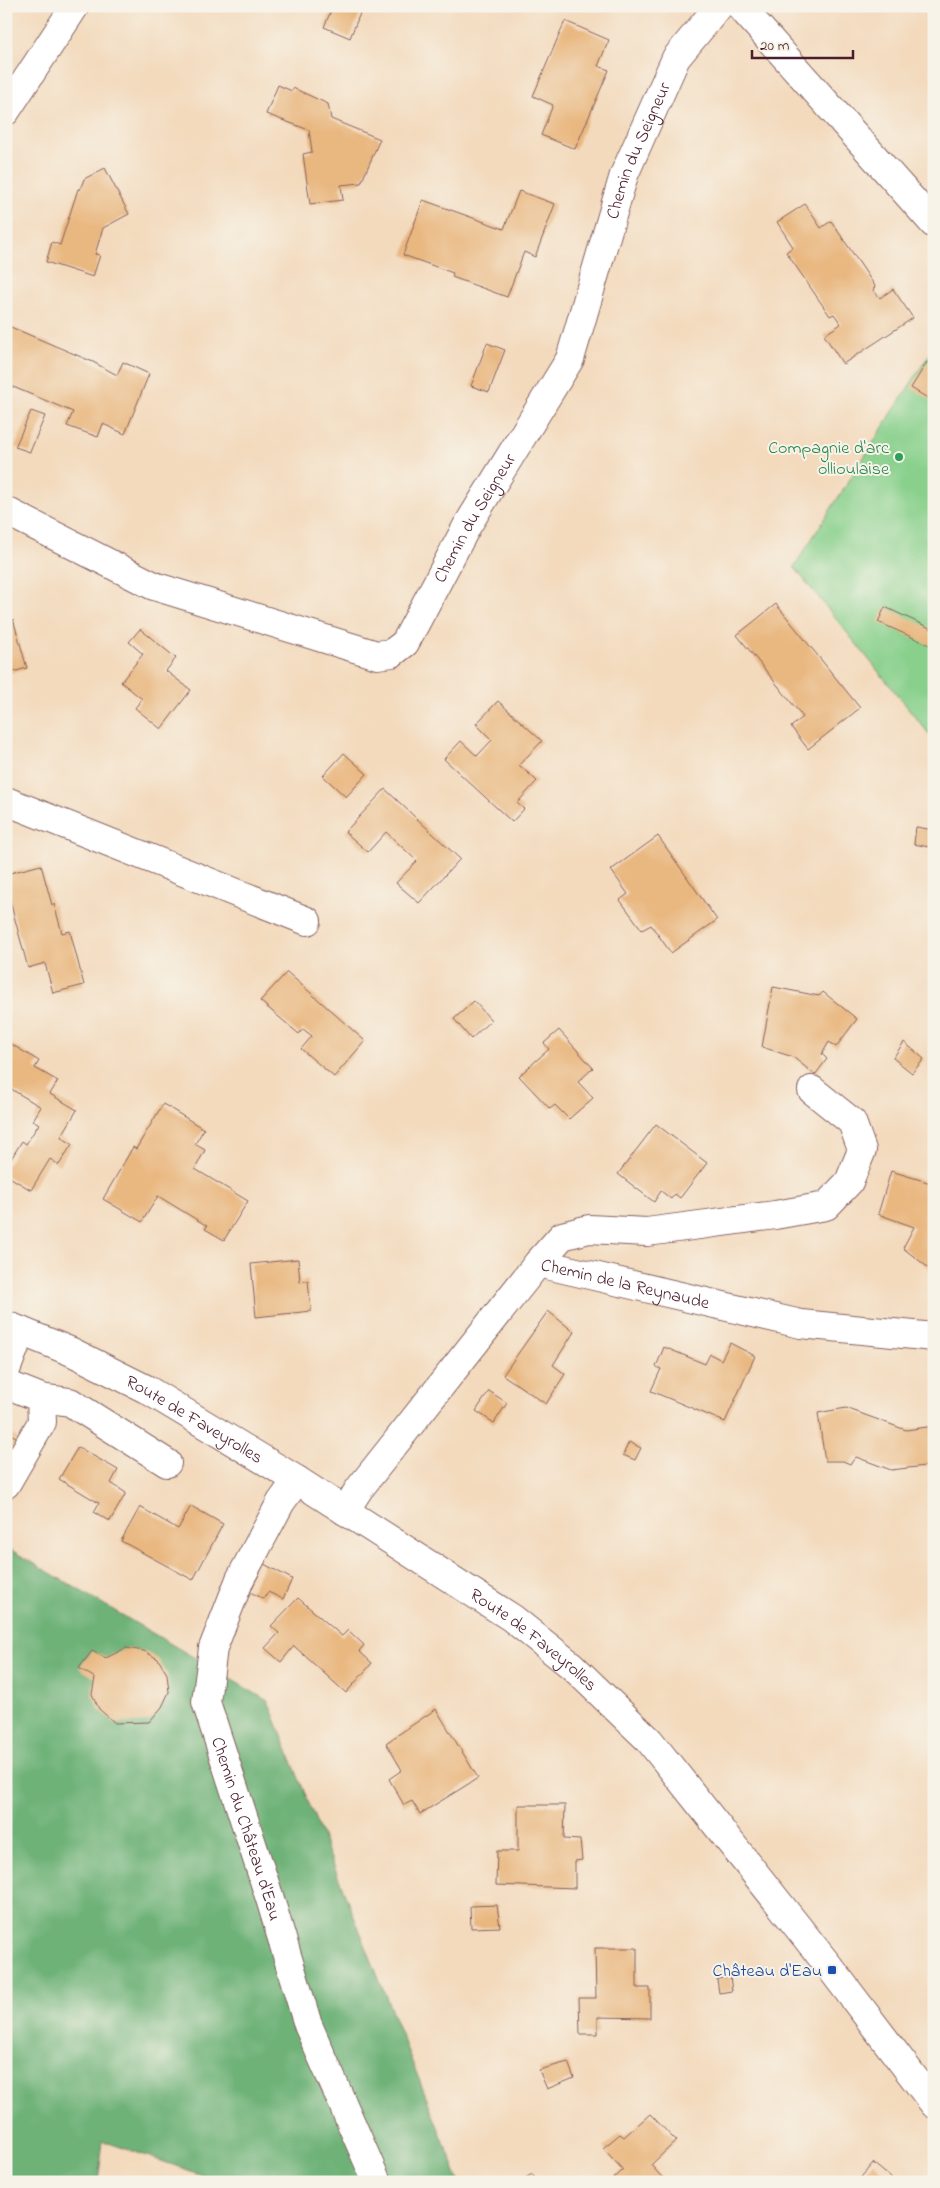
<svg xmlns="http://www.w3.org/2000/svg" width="940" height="2188" viewBox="0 0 940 2188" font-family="'Indie Flower',sans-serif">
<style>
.green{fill:#88d08c;stroke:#69785c}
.forest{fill:#6eb278;stroke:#5c6852}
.building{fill:#e9b780}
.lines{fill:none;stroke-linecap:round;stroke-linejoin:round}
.minor-casing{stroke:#85605e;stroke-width:30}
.major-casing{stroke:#85605e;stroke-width:30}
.minor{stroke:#fff;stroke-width:28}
.major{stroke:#fff;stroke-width:28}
.leisure-dot{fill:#2e9e5b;stroke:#f7f3e8;stroke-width:2}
.transit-dot{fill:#1a4fb4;stroke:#f7f3e8;stroke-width:2}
.labels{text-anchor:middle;stroke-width:4;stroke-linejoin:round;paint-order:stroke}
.street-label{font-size:18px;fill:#4a1f2b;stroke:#f7f3e8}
.leisure-label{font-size:18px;fill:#27864d;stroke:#f7f3e8;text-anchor:end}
.transit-label{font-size:18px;fill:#164399;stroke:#f7f3e8;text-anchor:end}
</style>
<rect width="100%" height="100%" fill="#f7f3e8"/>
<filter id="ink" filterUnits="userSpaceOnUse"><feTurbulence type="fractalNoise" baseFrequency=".02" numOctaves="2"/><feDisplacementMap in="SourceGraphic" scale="10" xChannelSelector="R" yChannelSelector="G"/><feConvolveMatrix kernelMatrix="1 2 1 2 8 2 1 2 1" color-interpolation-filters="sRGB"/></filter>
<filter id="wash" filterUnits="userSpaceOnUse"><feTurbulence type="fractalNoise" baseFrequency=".0096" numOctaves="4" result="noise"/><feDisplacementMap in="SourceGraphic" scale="20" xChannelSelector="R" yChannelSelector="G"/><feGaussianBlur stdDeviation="1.12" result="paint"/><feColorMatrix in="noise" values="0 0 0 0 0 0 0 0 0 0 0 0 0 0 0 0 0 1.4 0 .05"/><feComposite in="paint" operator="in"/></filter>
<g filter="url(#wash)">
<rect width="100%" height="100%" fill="#f3dabd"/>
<path class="green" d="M934 347V740L794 567Z"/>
<path class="forest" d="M6 1547 268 1701 460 2182H223L103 2141 98 2182H6Z"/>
<g id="blocks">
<path class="building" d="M333 6H363L350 38 324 27Z
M565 21 609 40 598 66 609 70 575 149 541 135 553 105 533 96Z
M278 85 292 91 293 88 328 104 331 119 380 139 361 183 341 185 343 200 310 204 303 154 312 152 309 130 266 114Z
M105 168 129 214 103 228 95 254 100 255 93 277 46 262 52 242 60 245 78 189 80 190 84 179Z
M519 191 555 204 535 257 524 252 507 297 452 277 453 273 403 255 423 200 504 229Z
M805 204 821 228 831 221 875 286 873 290 880 298 893 289 913 318 843 364 824 335 841 324 834 314 830 316 786 252 793 247 777 222Z
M6 325 93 362 117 375 123 362 149 374 125 434 103 424 98 437 67 426 73 412 6 384Z
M487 343 505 350 489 392 471 386Z
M927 362 934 366V402L911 388Z
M31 411 45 416 30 452 15 447Z
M776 604 860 708 808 749 791 727 803 717 737 635Z
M885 607 934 630V647L878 622Z
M13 619 27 668 6 674V632L8 634Z
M140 629 176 658 166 671 191 690 161 729 135 708 142 699 121 682 143 654 129 642Z
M498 701 542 741 519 765 537 781 517 803 524 809 512 822 444 759 461 741 477 756 492 740 476 724Z
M344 753 367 774 346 797 323 776Z
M385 789 460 859 419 903 396 883 417 861 386 832 368 852 345 832Z
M916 827 934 830V848L914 844Z
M658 836 717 920 671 953 651 925 642 930 620 900 628 894 611 870Z
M41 865 52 905 54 904 62 933 70 931 84 985 53 993 45 963 28 968 6 886V874Z
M287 972 365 1041 334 1077 301 1049 312 1036 303 1029 299 1034 260 1001Z
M773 987 819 996 823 992 857 1019 836 1047 829 1042 822 1054 827 1059 815 1075 793 1057 762 1047Z
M474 1001 491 1020 471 1039 454 1019Z
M559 1030 593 1068 578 1082 593 1098 569 1119 555 1105 550 1109 519 1076 549 1049 544 1043Z
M6 1041 39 1061 35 1068 58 1081 50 1094 77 1110 61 1137 72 1144 59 1165 50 1159 31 1190 6 1175V1167L22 1141 26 1144 39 1124 33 1120 41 1107 6 1086Z
M904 1042 924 1059 912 1073 893 1058Z
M163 1104 204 1129 195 1144 205 1150 195 1169 248 1201 224 1240 205 1229 207 1226 158 1196 142 1222 103 1199 133 1147 136 1149Z
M656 1124 707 1163 680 1198 675 1194 671 1199 661 1191 654 1202 618 1174Z
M891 1171 934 1184V1272L903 1248 914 1227 878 1214Z
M298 1259 300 1282 308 1280 311 1311 256 1317 251 1264Z
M548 1311 574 1332 553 1365 565 1374 546 1404 503 1375Z
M730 1343 755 1356 725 1422 651 1391 661 1369 656 1367 664 1347 705 1364 710 1354 721 1360Z
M489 1391 507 1403 494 1423 476 1411Z
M846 1408 906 1430 934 1426V1465L891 1470 856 1457 850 1464 843 1461H825L818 1413Z
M6 1432 20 1439 6 1463Z
M629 1442 641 1448 635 1460 623 1455Z
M78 1447 118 1470 111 1483 126 1493 110 1521 94 1512 99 1503 59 1479Z
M191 1506 223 1524 193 1580 121 1541 140 1507 178 1529Z
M264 1564 292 1579 283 1599 268 1592 264 1599 250 1592Z
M298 1598 342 1636 348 1630 364 1645 359 1651 372 1663 346 1693 294 1646 281 1662 265 1648 279 1633 271 1626Z
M126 1648 144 1651 158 1659 167 1674 169 1692 162 1707 149 1722 115 1723 99 1709 92 1694 95 1678 79 1668 92 1651 106 1658Z
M436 1709 478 1778 420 1814 412 1801 404 1805 389 1779 402 1770 386 1743Z
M518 1805H565L564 1839 580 1840 582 1860 575 1861V1888L496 1885 497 1851H518Z
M497 1905 500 1927 471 1928 470 1906Z
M595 1948H637V1988H650V2018L598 2017V2034H580L579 1998H596Z
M730 1977 732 1991 719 1993 717 1979Z
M568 2062 574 2078 547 2089 539 2070Z
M650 2114 676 2141 651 2165 666 2182H610L623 2170 603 2148 620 2134 624 2137Z
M873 2163 896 2182H857Z
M532 2174 537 2182H519Z"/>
</g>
</g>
<g filter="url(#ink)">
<use href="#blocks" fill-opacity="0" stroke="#85605e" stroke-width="1"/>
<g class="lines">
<defs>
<g id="minor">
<path d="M740 6 934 224"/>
<path d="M6 111 75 6"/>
<path id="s1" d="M6 511 154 586 377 655 392 653 405 643 467 526 570 359 624 175 676 58 719 6"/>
<path d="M6 801 307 921"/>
<path d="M538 1263 562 1236 589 1229 647 1232 775 1215 826 1206 849 1182 862 1150 852 1122 812 1090"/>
<path d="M6 1370 21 1331"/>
<path d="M6 1384 41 1398 42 1422 6 1484"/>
<path d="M41 1398 70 1402 167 1463"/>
<path id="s2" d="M297 1480 281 1502 240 1579 213 1648 206 1702 270 1899 308 2025 377 2182"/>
<path id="s3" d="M345 1511 359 1489 538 1263 801 1324 934 1337"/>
</g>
<g id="major">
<path id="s4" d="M6 1325 72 1352 146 1389 297 1480 512 1618 572 1666 649 1740 832 1970 934 2104"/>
</g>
</defs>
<use href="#minor" class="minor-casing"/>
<use href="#major" class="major-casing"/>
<use href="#minor" class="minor"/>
<use href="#major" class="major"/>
</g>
</g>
<circle class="leisure-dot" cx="899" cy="457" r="5"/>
<rect class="transit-dot" x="827" y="1965" width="10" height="10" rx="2.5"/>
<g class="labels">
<g class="street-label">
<text dy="6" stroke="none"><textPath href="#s1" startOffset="979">Chemin du Seigneur</textPath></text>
<text dy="6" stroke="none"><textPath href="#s1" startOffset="574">Chemin du Seigneur</textPath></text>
<text dy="6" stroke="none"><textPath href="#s3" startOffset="404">Chemin de la Reynaude</textPath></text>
<text dy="6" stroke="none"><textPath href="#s4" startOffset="211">Route de Faveyrolles</textPath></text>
<text dy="6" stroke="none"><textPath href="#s4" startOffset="616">Route de Faveyrolles</textPath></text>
<text dy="6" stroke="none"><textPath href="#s2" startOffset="376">Chemin du Château d'Eau</textPath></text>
</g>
<g class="leisure-label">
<text x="889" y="453">Compagnie d'arc<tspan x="889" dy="21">ollioulaise</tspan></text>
</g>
<g class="transit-label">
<text x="822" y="1976">Château d'Eau</text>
</g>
</g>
<rect width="940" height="2188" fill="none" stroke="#f7f3e8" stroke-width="25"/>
<path d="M752 50v8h101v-8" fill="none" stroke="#4a1f2b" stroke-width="2.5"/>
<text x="760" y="50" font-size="15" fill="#4a1f2b" stroke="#f7f3e8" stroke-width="4" paint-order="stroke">20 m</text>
</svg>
